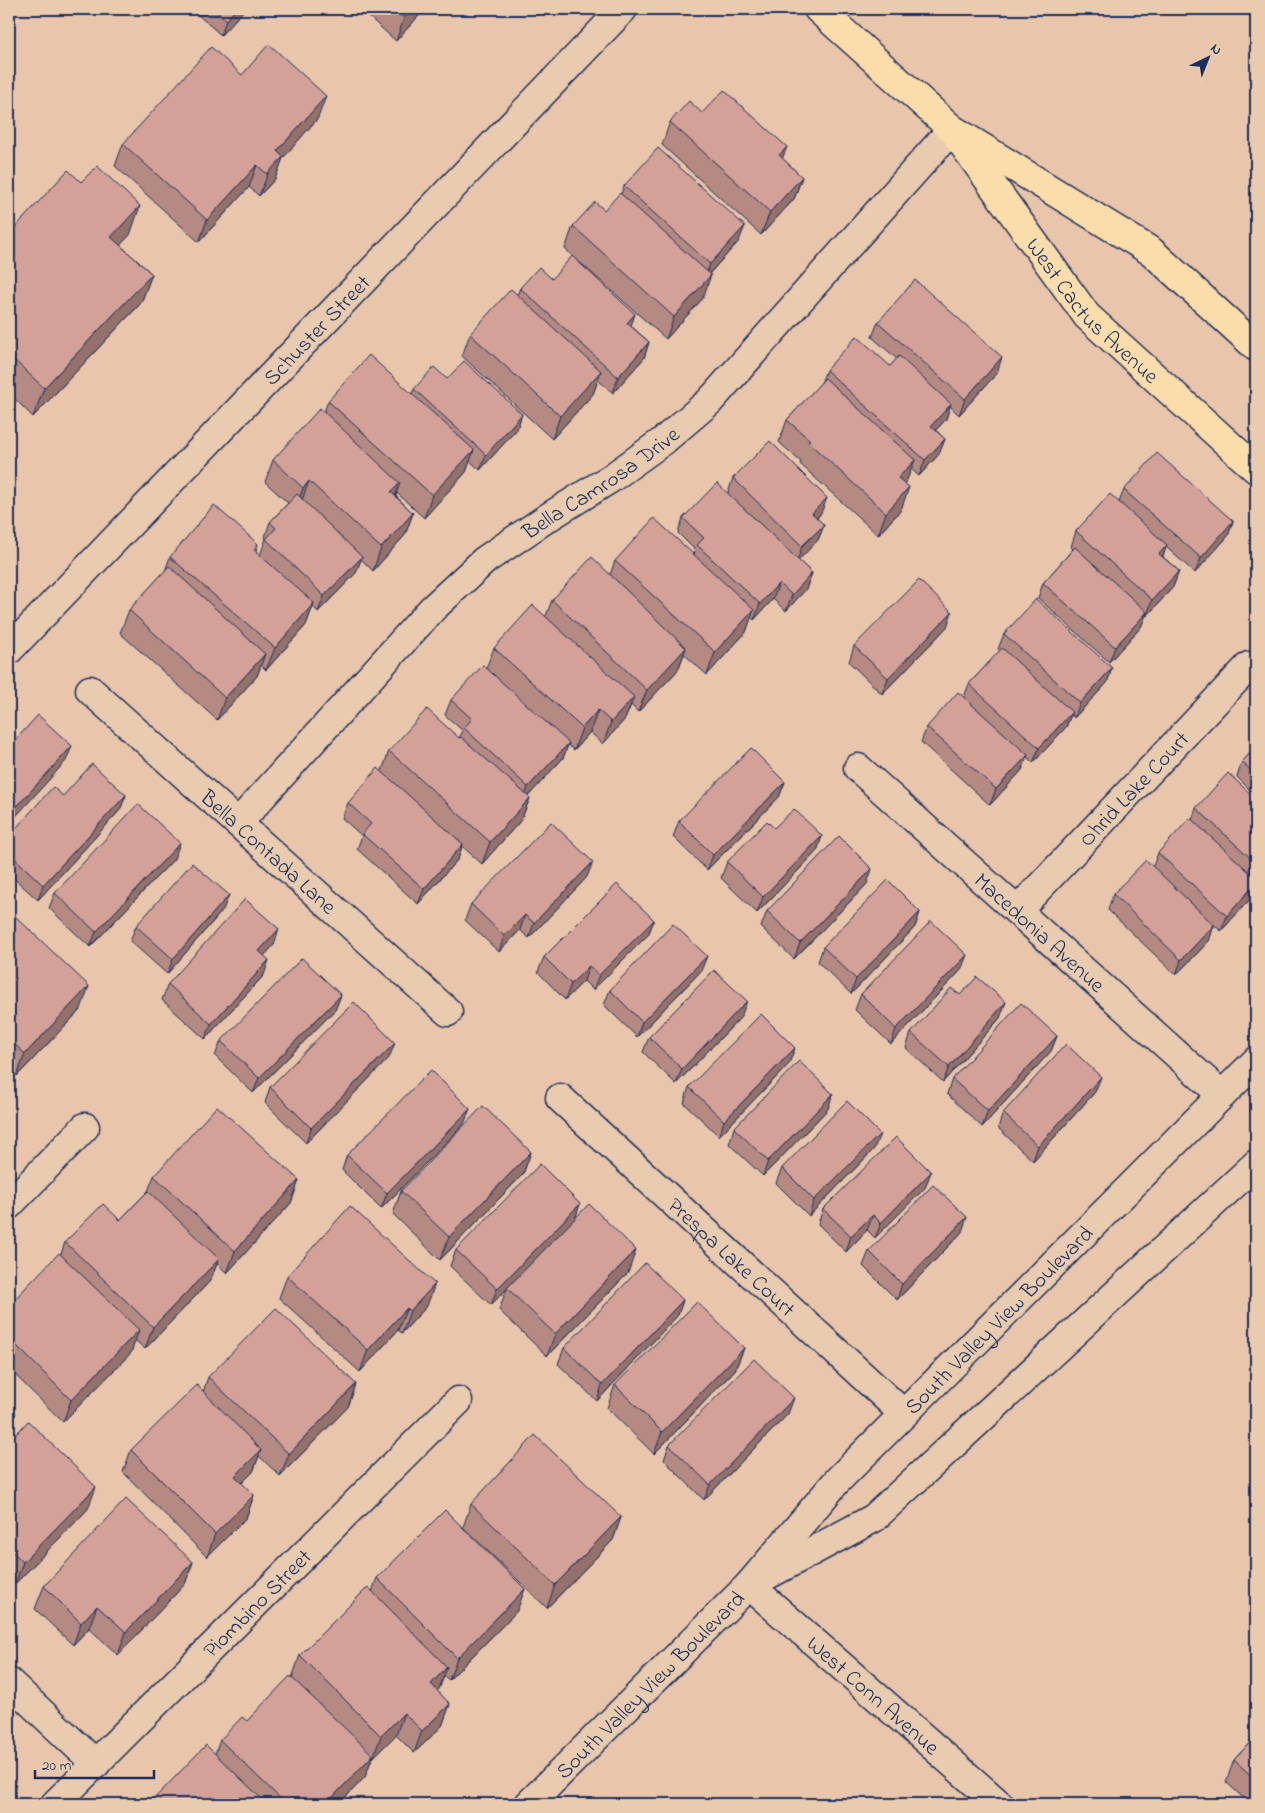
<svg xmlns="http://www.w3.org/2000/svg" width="1265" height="1813" viewBox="0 0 1265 1813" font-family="'Indie Flower',sans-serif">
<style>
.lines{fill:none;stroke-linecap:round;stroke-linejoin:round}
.street-casing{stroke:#1b2f5e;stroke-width:31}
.secondary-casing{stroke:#1b2f5e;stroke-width:31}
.primary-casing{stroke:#1b2f5e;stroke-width:31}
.street{stroke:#e9cbaf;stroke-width:28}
.secondary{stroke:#e9cbaf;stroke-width:28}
.primary{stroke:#fbddab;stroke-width:28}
.wall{fill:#b58a82;stroke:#1b2f5e}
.shaded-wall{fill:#94716a;stroke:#1b2f5e}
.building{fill:#d3a197;stroke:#1b2f5e}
.labels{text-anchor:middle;stroke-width:4;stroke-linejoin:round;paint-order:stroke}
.street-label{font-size:22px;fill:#1b2f5e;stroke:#e9cbaf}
</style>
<rect width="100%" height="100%" fill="#e8c5ab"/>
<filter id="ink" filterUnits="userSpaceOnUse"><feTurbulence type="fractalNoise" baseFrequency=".02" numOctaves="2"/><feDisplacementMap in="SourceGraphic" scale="10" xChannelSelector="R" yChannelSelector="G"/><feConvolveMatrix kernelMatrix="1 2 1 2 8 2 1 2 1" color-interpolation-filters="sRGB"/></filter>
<g filter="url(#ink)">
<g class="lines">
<defs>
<g id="street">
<path id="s1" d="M9 650 623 9"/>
<path id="s2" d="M90 690 448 1012"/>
<path id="s3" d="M858 768 1222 1095"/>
<path id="s4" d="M238 823 432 609 485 560 547 518 610 479 663 441 710 401 952 129"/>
<path id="s5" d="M1017 911 1249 666"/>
<path id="s6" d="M560 1098 904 1414"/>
<path d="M9 1205 85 1127"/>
<path id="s7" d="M749 1585 999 1804"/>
<path d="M9 1682 96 1764"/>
<path id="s8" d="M55 1804 458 1401"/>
</g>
<g id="secondary">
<path d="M764 1577 874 1518 1256 1164"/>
<path id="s9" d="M529 1804 749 1585 837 1481 1256 1061"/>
</g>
<g id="primary">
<path d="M818 9 952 129 1152 252 1256 347"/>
<path id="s10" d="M959 139 1087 316 1256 469"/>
</g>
</defs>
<use href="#street" class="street-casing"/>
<use href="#secondary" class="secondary-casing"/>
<use href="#primary" class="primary-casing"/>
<use href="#street" class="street"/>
<use href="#secondary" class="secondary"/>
<use href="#primary" class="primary"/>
</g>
<path class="wall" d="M191 9H245L221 35Z
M360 9H425L396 41Z
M242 75 318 118 283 158 275 179 259 196 249 187 199 242 115 166 123 144Z
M702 113 782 158 802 177 794 199 761 235 662 145 670 122Z
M624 186 739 241 709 274 703 298 666 339 565 249 573 226 604 210 621 194Z
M9 234 130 235 120 245 152 274 141 303 33 417 9 393Z
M552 279 631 326 649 342 644 358 613 393 598 380 593 394 552 439 462 356 470 334 517 295 520 288Z
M878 322 997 373 959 415 950 406 946 419 936 430 945 439 939 454 919 476 911 469 906 482 905 484 901 510 878 535 800 464 801 462 779 442 787 420 821 383 826 370 890 366 897 359 872 337Z
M447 379 522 414 517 429 480 470 470 461 466 472 424 518 397 493 396 496 413 513 405 535 373 571 361 559 356 573 318 612 313 606 306 625 266 670 261 665 257 676 217 720 120 633 129 610 165 571 170 557 258 544 256 551 265 560 260 555 266 539 265 537 270 522 288 503 265 482 273 460 324 412 328 401 412 394 414 389Z
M733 478 821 513 817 518 824 525 818 540 798 560 812 573 806 589 786 611 773 599 754 620 751 617 746 632 707 675 684 654 678 670 638 712 631 705 625 719 603 744 590 732 574 750 568 745 563 758 528 796 530 798 521 820 482 864 462 846 458 859 418 904 357 849 362 836 342 818 348 803 382 771 389 751 459 738 463 731 445 715 451 700 486 668 494 648 546 616 552 600 610 575 615 561 694 555 695 550 678 533 683 518 728 493Z
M1124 490 1233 521 1228 536 1195 573 1166 547 1163 557 1179 571 1173 587 1147 616 1146 615 1141 627 1109 662 1038 598 1043 583 1073 549 1071 547 1076 531 1119 502Z
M947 627 882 694 849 662 854 646Z
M1004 634 1112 668 1107 683 1074 718 1071 715 1066 727 1033 763 1027 757 1022 770 990 805 921 742 927 727 964 697 969 684 1000 651 998 649Z
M1256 747V796L1237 777 1242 762Z
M785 782 779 797 707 870 673 837 679 821Z
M126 795 120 810 38 900 9 874V836L63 796Z
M1256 799V886L1253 896 1221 931 1214 925 1209 941 1176 975 1108 910 1113 894 1153 866 1158 853 1192 820 1196 808Z
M822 836 817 851 757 913 721 878 727 862Z
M174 859 90 947 49 908 55 893Z
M587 877 529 938 520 930 499 952 465 920 471 904Z
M867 884 794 959 761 927 767 911Z
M223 910 167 974 130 941 136 926Z
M920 912 915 927 851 994 818 962 823 947Z
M654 920 648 935 593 990 584 981 565 1000 538 972 544 957Z
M9 925 81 1009 17 1076 9 1069Z
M274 945 264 955V975L205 1039 162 1000 168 984Z
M961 970 891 1044 855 1010 861 994Z
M701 971 637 1037 604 1005 610 990Z
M341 995 335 1010 253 1093 215 1056 221 1041Z
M960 995 1000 1018 943 1082 906 1048 911 1033Z
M741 1017 676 1084 643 1052 649 1037Z
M1057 1036 1051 1051 982 1127 947 1094 952 1079Z
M389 1058 306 1143 265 1103 270 1087Z
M789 1064 719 1136 684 1103 689 1087Z
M1095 1092 1033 1161 998 1128 1003 1113Z
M828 1109 763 1176 729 1144 734 1128Z
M464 1124 381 1209 342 1170 347 1155Z
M874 1149 809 1216 776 1183 782 1168Z
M531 1152 523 1174 440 1260 393 1214 401 1191Z
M154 1176 299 1180 291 1203 227 1273 217 1264 210 1281 145 1349 135 1340 131 1353 63 1422 9 1369V1305L61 1254 65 1242 120 1220 148 1191Z
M925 1188 875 1238 867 1230 846 1252 818 1224 823 1209Z
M580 1204 575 1219 628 1273 547 1356 499 1310 507 1288 491 1305 450 1266 456 1250Z
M962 1232 897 1300 863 1266 869 1251Z
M287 1276 427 1306 402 1333 398 1330 360 1372 279 1298Z
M683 1300 678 1315 597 1401 558 1364 564 1348Z
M744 1348 735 1370 654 1454 607 1408 615 1385Z
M208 1377 356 1384 348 1407 280 1476 259 1456 253 1472 242 1483 254 1495 246 1518 207 1557 123 1472 131 1450 203 1392Z
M788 1414 704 1500 664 1460 669 1445Z
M9 1442 88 1509 15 1584 9 1578Z
M471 1504 621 1517 613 1540 547 1608 463 1527Z
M193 1562 185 1584 118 1655 89 1628 73 1645 35 1609 44 1586Z
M377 1578 517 1611 449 1680 444 1676 439 1689 437 1691 450 1704 442 1726 414 1753 396 1735 373 1758H372L365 1777 339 1804H149L215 1754 220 1740 247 1721 292 1678 300 1655 372 1592Z
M1256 1736V1804H1250L1226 1782 1234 1760Z"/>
<path class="shaded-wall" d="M236 9H245L221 35 226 20Z
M413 9H425L396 41 404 18Z
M326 96 318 118 283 158 275 179 259 196 277 151Z
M787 147 778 169 779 155Z
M257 165 249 187 199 242 207 220Z
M802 177 794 199 761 235 770 212Z
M140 206 130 235 101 265 111 237Z
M745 226 739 241 704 279 710 264Z
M152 274 141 303 33 417 44 388Z
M711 275 703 298 666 339 674 317Z
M635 314 630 329 627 323Z
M649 342 644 358 613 393 618 377Z
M1002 357 997 373 959 415 965 399Z
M601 371 593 394 552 439 560 416Z
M951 404 946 419 926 441 931 426Z
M522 414 517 429 480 470 486 455Z
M945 439 939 454 919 476 925 460Z
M474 450 466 472 424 518 432 495Z
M915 460 906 482 890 500 898 478Z
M309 481 301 503 295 510 303 488Z
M400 483 392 505 391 492Z
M909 487 901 510 878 535 886 513Z
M827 498 821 513 806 528 812 513Z
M413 513 405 535 373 571 381 548Z
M1233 521 1228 536 1195 573 1201 558Z
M824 525 818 540 797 562 802 546Z
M1167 545 1161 561 1159 554Z
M362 557 356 573 318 612 324 596Z
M1179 571 1173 587 1147 616 1152 600Z
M812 573 806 589 786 611 792 595Z
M779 583 773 599 754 620 760 604Z
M314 603 306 625 266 670 275 648Z
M754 610 746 632 707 675 715 652Z
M952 612 947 627 882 694 888 678Z
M1147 612 1141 627 1109 662 1115 647Z
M686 648 678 670 638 712 647 690Z
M265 654 257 676 217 720 225 698Z
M1112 668 1107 683 1074 718 1080 703Z
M634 697 625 719 603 744 611 722Z
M598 710 590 732 574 750 582 728Z
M1072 712 1066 727 1033 763 1039 748Z
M569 743 563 758 523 802 528 787Z
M72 746 66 761 9 824V815Z
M1028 755 1022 770 990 805 996 789Z
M785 782 779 797 707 870 713 855Z
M126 795 120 810 38 900 43 885Z
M530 798 521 820 482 864 490 842Z
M822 836 817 851 757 913 763 897Z
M180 843 174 859 90 947 96 932Z
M463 844 458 859 418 904 424 889Z
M593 862 587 877 529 938 534 923Z
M872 869 867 884 794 959 800 943Z
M1256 883V886L1253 896 1221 931 1227 916Z
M229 895 223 910 167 974 173 959Z
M920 912 915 927 851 994 856 979Z
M525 915 520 930 499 952 504 936Z
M654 920 648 935 593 990 599 975Z
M1214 925 1209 941 1176 975 1181 960Z
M279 929 274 945 254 967 259 951Z
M967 955 961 970 891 1044 896 1029Z
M707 956 701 971 637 1037 642 1022Z
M269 960 264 975 205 1039 211 1024Z
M589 966 584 981 565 1000 571 984Z
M89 986 81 1009 17 1076 25 1054Z
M341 995 335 1010 253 1093 259 1078Z
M747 1001 741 1017 676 1084 682 1069Z
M1006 1002 1000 1018 943 1082 949 1067Z
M1057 1036 1051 1051 982 1127 988 1111Z
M395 1043 389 1058 306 1143 311 1128Z
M795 1048 789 1064 719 1136 724 1121Z
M1101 1077 1095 1092 1033 1161 1038 1146Z
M833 1094 828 1109 763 1176 768 1161Z
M470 1109 464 1124 381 1209 387 1193Z
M880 1134 874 1149 809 1216 814 1200Z
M531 1152 523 1174 440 1260 449 1237Z
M931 1172 925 1188 875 1238 881 1223Z
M299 1180 291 1203 227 1273 235 1251Z
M580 1204 575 1219 491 1305 497 1289Z
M873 1215 867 1230 846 1252 851 1236Z
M967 1217 962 1232 897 1300 902 1284Z
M636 1250 628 1273 547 1356 555 1334Z
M219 1259 210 1281 145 1349 153 1327Z
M435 1284 427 1306 402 1333 410 1311Z
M683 1300 678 1315 597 1401 602 1385Z
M407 1308 398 1330 360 1372 368 1350Z
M139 1330 131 1353 63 1422 71 1400Z
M744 1348 735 1370 654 1454 662 1432Z
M356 1384 348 1407 280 1476 289 1454Z
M794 1398 788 1414 704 1500 710 1485Z
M14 1401 9 1414V1406Z
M261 1450 253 1472 227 1498 235 1476Z
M96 1487 88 1509 15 1584 23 1562Z
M254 1495 246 1518 207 1557 215 1534Z
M621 1517 613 1540 547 1608 555 1585Z
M193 1562 185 1584 118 1655 126 1632Z
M525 1589 517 1611 449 1680 457 1658Z
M97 1606 89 1628 73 1645 81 1623Z
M447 1667 439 1689 423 1706 431 1684Z
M450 1704 442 1726 414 1753 422 1731Z
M404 1713 396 1735 373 1758 381 1736Z
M373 1755 365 1777 339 1804H326Z
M314 1798 311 1804H308Z"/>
<path class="building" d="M214 9H236L226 20Z
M393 9H413L404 18Z
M269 44 326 96 277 151 283 157 267 174 257 165 207 220 123 144 211 47 242 75Z
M724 90 787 147 779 155 802 177 770 212 670 122 689 101 702 113Z
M658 148 745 226 710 264 624 186Z
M97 166 140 206 111 237 152 274 44 388 9 355V234L68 170 81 182Z
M620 193 711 275 674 317 573 226 595 202 604 210Z
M572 256 635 314 627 323 649 342 618 377 520 288 539 267 552 279Z
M915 280 1002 357 965 399 878 322Z
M511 289 601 371 560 416 470 334Z
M857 336 890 366 899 356 951 404 931 426 945 439 925 460 826 370Z
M369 355 474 450 432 495 328 401Z
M464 361 522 414 486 455 414 389 434 367 447 379Z
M825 378 915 460 898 478 909 487 886 513 808 442 810 440 787 420Z
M320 408 400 483 391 492 413 513 381 548 309 481 303 488 273 460Z
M770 441 827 498 812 513 824 525 802 546 733 478Z
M1157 453 1233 521 1201 558 1124 490Z
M717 483 812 573 792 595 779 583 760 604 697 545 704 538 683 518Z
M297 494 362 557 324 596 266 539 276 528 270 522Z
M1110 494 1167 545 1159 554 1179 571 1152 600 1076 531Z
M214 505 258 544 254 550 314 603 275 648 170 557Z
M654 518 754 610 715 652 615 561Z
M1075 547 1147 612 1115 647 1043 583Z
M592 557 686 648 647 690 552 600Z
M169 566 265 654 225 698 129 610Z
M919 580 952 612 888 678 854 646Z
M1036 599 1112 668 1080 703 1004 634Z
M533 605 634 697 611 722 598 710 582 728 494 648Z
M1002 648 1072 712 1039 748 969 684Z
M483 665 569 743 528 787 464 728 472 719 451 700Z
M958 692 1028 755 996 789 927 727Z
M427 709 459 738 461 737 530 798 490 842 389 751Z
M38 715 72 746 9 815V747Z
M1256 747V775L1242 762Z
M751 748 785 782 713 855 679 821Z
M92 764 126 795 43 885 9 853V836L53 787 63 796Z
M378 768 463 844 424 889 362 834 371 824 348 803Z
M1228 773 1256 799V863L1196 808Z
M138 804 180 843 96 932 55 893Z
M794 809 822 836 763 897 727 862 767 821 774 828Z
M1190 818 1256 878V883L1227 916 1158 853Z
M551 822 593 862 534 923 525 915 504 936 471 904Z
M839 836 872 869 800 943 767 911Z
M1146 860 1214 925 1181 960 1113 894Z
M192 863 229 895 173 959 136 926Z
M888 880 920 912 856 979 823 947Z
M617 884 654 920 599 975 589 966 571 984 544 957Z
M245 899 279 929 259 951 269 960 211 1024 168 984Z
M16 917 89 986 25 1054 9 1039V925Z
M931 921 967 955 896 1029 861 994Z
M673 924 707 956 642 1022 610 990Z
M302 958 341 995 259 1078 221 1041Z
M714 970 747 1001 682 1069 649 1037Z
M977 977 1006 1002 949 1067 911 1033 951 988 960 995Z
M354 1002 395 1043 311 1128 270 1087Z
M1021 1003 1057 1036 988 1111 952 1079Z
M761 1014 795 1048 724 1121 689 1087Z
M1066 1044 1101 1077 1038 1146 1003 1113Z
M799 1061 833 1094 768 1161 734 1128Z
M431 1070 470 1109 387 1193 347 1155Z
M847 1101 880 1134 814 1200 782 1168Z
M217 1106 299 1180 235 1251 154 1176Z
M483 1106 531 1152 449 1237 401 1191Z
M896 1137 931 1172 881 1223 873 1215 851 1236 823 1209Z
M540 1164 580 1204 497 1289 456 1250Z
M933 1185 967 1217 902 1284 869 1251Z
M148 1191 219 1259 153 1327 65 1242 103 1204 120 1220Z
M589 1204 636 1250 555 1334 507 1288Z
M350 1206 435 1284 410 1311 407 1308 368 1350 287 1276Z
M59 1253 139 1330 71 1400 9 1338V1305Z
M645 1263 683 1300 602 1385 564 1348Z
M697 1302 744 1348 662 1432 615 1385Z
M276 1308 356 1384 289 1454 208 1377Z
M754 1359 794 1398 710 1485 669 1445Z
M197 1385 261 1450 235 1476 254 1495 215 1534 131 1450Z
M9 1397 14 1401 9 1406Z
M28 1421 96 1487 23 1562 9 1548V1442Z
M535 1435 621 1517 555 1585 471 1504Z
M126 1499 193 1562 126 1632 97 1606 81 1623 44 1586Z
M445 1510 525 1589 457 1658 377 1578Z
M368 1587 447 1667 431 1684 450 1704 422 1731 404 1713 381 1736 300 1655Z
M290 1676 373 1755 326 1804H321L314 1798 308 1804H286L220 1740 242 1717 247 1721Z
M1256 1736V1780L1234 1760Z
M206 1745 267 1804H149Z"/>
</g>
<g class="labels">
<g class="street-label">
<text dy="8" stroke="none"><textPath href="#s10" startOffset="218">West Cactus Avenue</textPath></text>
<text dy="8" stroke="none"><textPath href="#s1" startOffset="444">Schuster Street</textPath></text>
<text dy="8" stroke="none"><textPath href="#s4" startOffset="500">Bella Camrosa Drive</textPath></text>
<text dy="8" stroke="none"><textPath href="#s5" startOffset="169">Ohrid Lake Court</textPath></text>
<text dy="8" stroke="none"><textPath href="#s2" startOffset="241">Bella Contada Lane</textPath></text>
<text dy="8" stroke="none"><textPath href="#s3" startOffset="245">Macedonia Avenue</textPath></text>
<text dy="8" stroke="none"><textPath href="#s6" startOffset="234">Prespa Lake Court</textPath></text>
<text dy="8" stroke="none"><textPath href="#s9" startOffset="675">South Valley View Boulevard</textPath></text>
<text dy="8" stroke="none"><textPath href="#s8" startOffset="285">Piombino Street</textPath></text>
<text dy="8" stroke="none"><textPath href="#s9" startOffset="170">South Valley View Boulevard</textPath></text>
<text dy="8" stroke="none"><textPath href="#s7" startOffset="166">West Conn Avenue</textPath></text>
</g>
</g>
<rect width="1265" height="1813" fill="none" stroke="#e9cbaf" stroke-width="30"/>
<rect x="15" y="15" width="1235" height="1783" fill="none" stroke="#1b2f5e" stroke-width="2" filter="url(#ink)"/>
<g transform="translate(1208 58) rotate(43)" stroke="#e9cbaf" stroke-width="4" paint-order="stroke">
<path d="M0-4L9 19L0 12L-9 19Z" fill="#1b2f5e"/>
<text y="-8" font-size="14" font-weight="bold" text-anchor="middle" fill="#1b2f5e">N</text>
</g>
<path d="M35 1770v8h119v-8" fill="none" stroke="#1b2f5e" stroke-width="2.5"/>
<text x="42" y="1770" font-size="15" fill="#1b2f5e" stroke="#e9cbaf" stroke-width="4" paint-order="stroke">20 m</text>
</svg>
